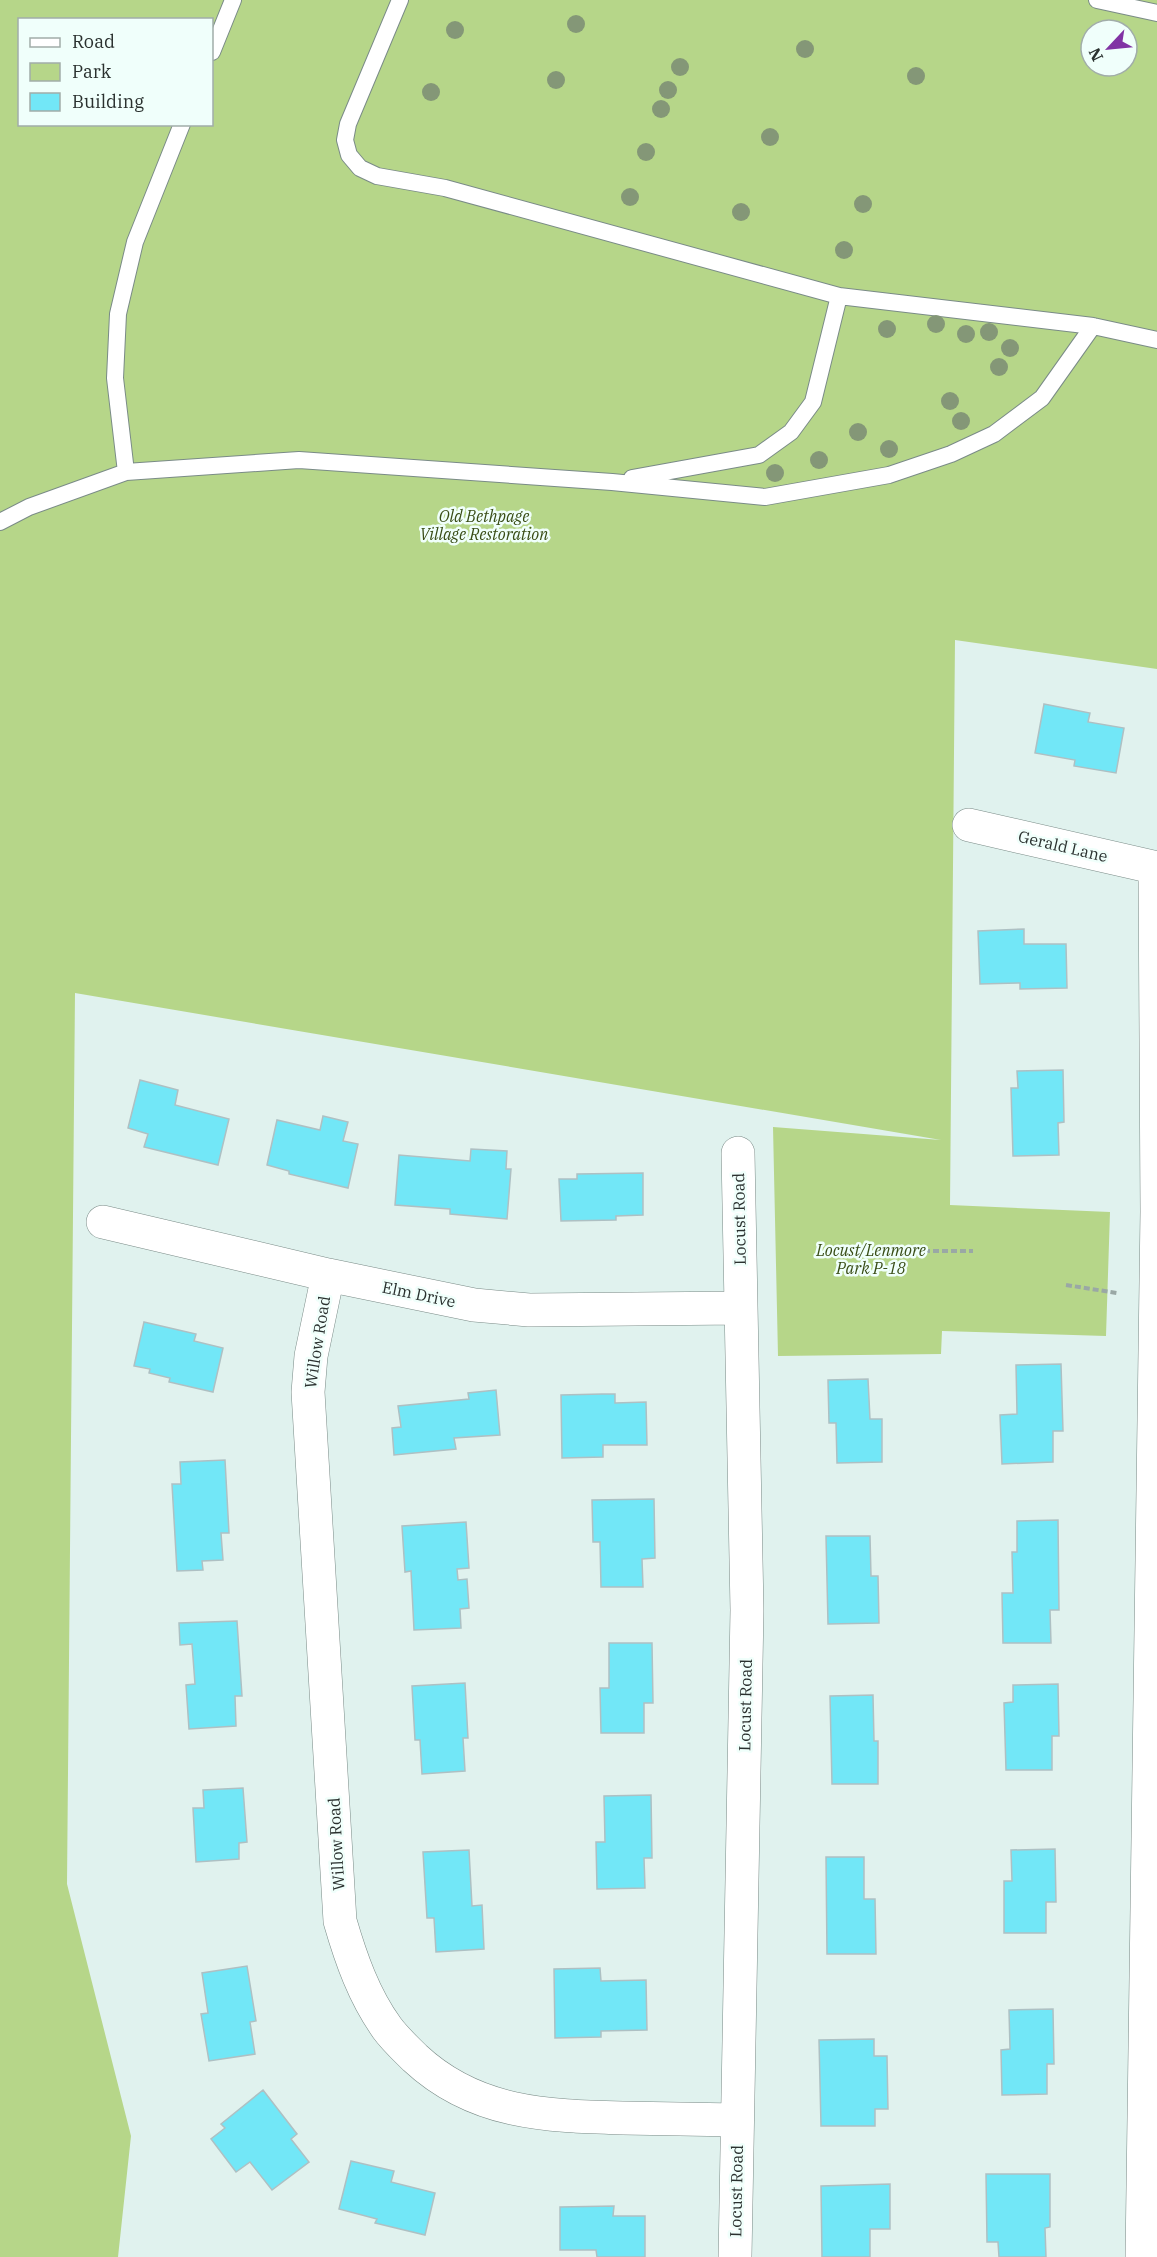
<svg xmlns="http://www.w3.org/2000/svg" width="1157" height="2257" viewBox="0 0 1157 2257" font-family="'IBM Plex Serif',serif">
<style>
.green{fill:#b6d689;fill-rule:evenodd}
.building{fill:#72e7f7;stroke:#aec0c3;stroke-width:1.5}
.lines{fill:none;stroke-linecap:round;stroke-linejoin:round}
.service-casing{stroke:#7a8b87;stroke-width:18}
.minor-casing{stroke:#7a8b87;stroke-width:34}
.path{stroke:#9aa8a5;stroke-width:4;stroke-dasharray:6 3;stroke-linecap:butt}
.service{stroke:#fff;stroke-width:16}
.minor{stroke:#fff;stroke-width:33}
.tree{fill:#849777}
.labels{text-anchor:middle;stroke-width:5;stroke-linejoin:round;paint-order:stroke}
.park-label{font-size:16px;font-style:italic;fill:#384c15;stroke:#f0fffb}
.street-label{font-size:16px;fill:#2a312f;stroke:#f0fffb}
</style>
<rect width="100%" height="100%" fill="#e0f2ee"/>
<path class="green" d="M0 0H1157V669L955 640 950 1205 1110 1212 1106 1336 942 1331 941 1354 778 1356 773 1127 941 1140 75 993 67 1884 131 2136 118 2257H0ZM20 20H212V124H20ZM1091 30H1127V66H1091Z"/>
<path class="building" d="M1044 704 1090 713 1088 722 1124 728 1116 773 1074 766 1075 760 1035 753Z
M1024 929V944H1066L1067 988 1020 989V983L980 984 978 931Z
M1063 1070 1064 1122 1058 1123 1059 1155 1013 1156 1011 1088H1018L1017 1071Z
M140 1080 178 1090 175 1105 229 1119 218 1165 144 1147 148 1134 128 1128Z
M323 1116 348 1122 343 1141 358 1144 348 1188 289 1174V1171L267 1165 277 1120 320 1130Z
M471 1149 507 1151 506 1169H511L507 1219 450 1214V1209L395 1205 399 1155 470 1161Z
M643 1173V1215L616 1216V1220L561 1221 559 1179H577V1174Z
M144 1322 196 1334 194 1341 223 1348 213 1392 169 1382 170 1378 149 1373 150 1369 134 1366Z
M1061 1364 1063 1431H1053V1462L1002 1464 1000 1415 1017 1414 1016 1365Z
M868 1379 870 1419H882V1462L837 1463 836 1423H829L828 1380Z
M496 1390 500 1435 454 1438 456 1449 394 1455 392 1428 401 1427 398 1406 469 1399 468 1393Z
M602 1394H615V1403L646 1402 647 1445H603V1457L562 1458 561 1395Z
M225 1460 229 1533H221L223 1560 202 1561 203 1570 177 1571 172 1484H181L180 1462Z
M654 1499 655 1558 642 1559 643 1587H601L600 1542H593L592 1500Z
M1058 1520 1059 1610H1050L1051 1643H1003L1002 1593H1013L1012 1552H1017V1521Z
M466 1522 469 1568 457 1569 458 1580 467 1579 469 1608 460 1609 461 1628 414 1630 411 1571 405 1572 402 1526Z
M826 1536H870L871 1576H878L879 1623 828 1624Z
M237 1621 242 1696H235L236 1726 189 1729 186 1685 195 1684 192 1644 180 1645 179 1623Z
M609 1643H652L653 1703H644V1733H601L600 1688H609Z
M465 1683 468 1738H463L465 1771 422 1774 420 1740H415L412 1686Z
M1058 1684 1059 1736H1052V1770H1006L1004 1703 1013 1702V1685Z
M873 1695 874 1741H878V1784H832L830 1696Z
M243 1788 247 1842 239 1843V1859L196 1862 193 1808H204L203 1790Z
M651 1795 652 1858H644L645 1888 597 1889 596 1842H605L604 1796Z
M1055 1849 1056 1902H1046V1933H1004V1881H1012L1011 1850Z
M469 1850 472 1906 482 1905 484 1949 436 1952 434 1918H427L423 1852Z
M826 1857H864V1899H875L876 1954H827Z
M247 1966 256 2021 250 2022 255 2054 209 2061 201 2014 208 2013 202 1973Z
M600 1968 601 1981 646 1980 647 2030 601 2031V2037L555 2038 554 1969Z
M1053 2009 1054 2064H1047V2094L1002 2095 1001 2050 1010 2049 1009 2010Z
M874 2039V2056H887L888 2109H875V2126H821L819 2040Z
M263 2090 297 2134 291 2139 309 2162 272 2190 250 2162 236 2172 211 2139 225 2128 221 2124Z
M351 2161 394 2171 391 2182 435 2193 425 2235 375 2223 377 2219 339 2209Z
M986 2174H1050V2227L1045 2228 1046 2257H999L998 2242H987Z
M890 2184V2229H870V2257H822L821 2186Z
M614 2206 613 2216H645V2257H597L596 2250H560V2207Z"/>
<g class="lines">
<defs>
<path id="service" d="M400 0 348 124 345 140 349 155 360 168 377 176 445 188 839 296 1093 326 1157 340
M1097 0 1157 13
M212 52 233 0
M126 472 115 378 118 314 135 242 182 124
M632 478 759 455 791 432 813 402 839 296
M0 522 29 507 126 472 299 460 612 482 765 497 889 475 951 454 994 434 1042 398 1093 326"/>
<path id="minor" d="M969 825 1157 868
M103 1222 328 1275 474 1305 529 1310 741 1308
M328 1275 311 1356 308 1392 340 1921C351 1959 364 1996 387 2028 395 2039 406 2049 415 2058 475 2114 546 2116 623 2118 661 2119 699 2119 737 2120
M735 2257 747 1610 738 1153
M1142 2257 1157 1212 1155 868"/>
</defs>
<use href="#service" class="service-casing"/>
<use href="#minor" class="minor-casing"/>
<path class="path" d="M897 1251H973
M1066 1285 1117 1293"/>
<use href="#service" class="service"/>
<use href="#minor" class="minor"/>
</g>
<g class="tree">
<circle cx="576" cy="24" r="9"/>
<circle cx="455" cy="30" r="9"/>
<circle cx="805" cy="49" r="9"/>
<circle cx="680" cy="67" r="9"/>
<circle cx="916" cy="76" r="9"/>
<circle cx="556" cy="80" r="9"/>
<circle cx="668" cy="90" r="9"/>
<circle cx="431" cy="92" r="9"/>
<circle cx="661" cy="109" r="9"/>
<circle cx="770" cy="137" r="9"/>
<circle cx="646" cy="152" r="9"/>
<circle cx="630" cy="197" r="9"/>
<circle cx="863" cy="204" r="9"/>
<circle cx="741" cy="212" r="9"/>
<circle cx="844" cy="250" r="9"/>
<circle cx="936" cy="324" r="9"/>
<circle cx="887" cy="329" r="9"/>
<circle cx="989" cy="332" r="9"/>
<circle cx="966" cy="334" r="9"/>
<circle cx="1010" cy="348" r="9"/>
<circle cx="999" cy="367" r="9"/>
<circle cx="950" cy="401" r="9"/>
<circle cx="961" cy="421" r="9"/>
<circle cx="858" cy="432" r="9"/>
<circle cx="889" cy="449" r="9"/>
<circle cx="819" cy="460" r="9"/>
<circle cx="775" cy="473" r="9"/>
</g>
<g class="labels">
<g class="park-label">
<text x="484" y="522">Old Bethpage<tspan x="484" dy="18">Village Restoration</tspan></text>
<text x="871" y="1256">Locust/Lenmore<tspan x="871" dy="18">Park P-18</tspan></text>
</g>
<g class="street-label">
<text transform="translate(1063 846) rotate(13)" y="6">Gerald Lane</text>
<text transform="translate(739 1219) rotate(-91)" y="6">Locust Road</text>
<text transform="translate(419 1294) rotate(12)" y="6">Elm Drive</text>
<text transform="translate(317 1342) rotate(-81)" y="6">Willow Road</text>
<text transform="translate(745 1705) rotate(-89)" y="6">Locust Road</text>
<text transform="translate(336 1844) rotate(-93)" y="6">Willow Road</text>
<text transform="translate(736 2191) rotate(-89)" y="6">Locust Road</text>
</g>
</g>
<rect x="18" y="18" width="195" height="108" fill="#f0fffb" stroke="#a1ada9" stroke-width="1.5"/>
<rect x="30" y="38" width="30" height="9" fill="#ffffff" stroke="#a1ada9" stroke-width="1.5"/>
<text x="72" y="48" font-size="18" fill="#2a312f">Road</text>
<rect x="30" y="63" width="30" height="18" fill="#b6d689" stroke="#a1ada9" stroke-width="1.5"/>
<text x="72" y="78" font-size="18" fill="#2a312f">Park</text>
<rect x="30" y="93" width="30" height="18" fill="#72e7f7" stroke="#a1ada9" stroke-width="1.5"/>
<text x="72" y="108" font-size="18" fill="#2a312f">Building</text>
<g transform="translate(1109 48) rotate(244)"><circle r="28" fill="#f0fffb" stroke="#a1ada9" stroke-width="1.5"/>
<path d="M0-4.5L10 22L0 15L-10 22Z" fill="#8133a4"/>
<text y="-9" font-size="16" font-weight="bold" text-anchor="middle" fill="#2a312f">N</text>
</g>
</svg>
